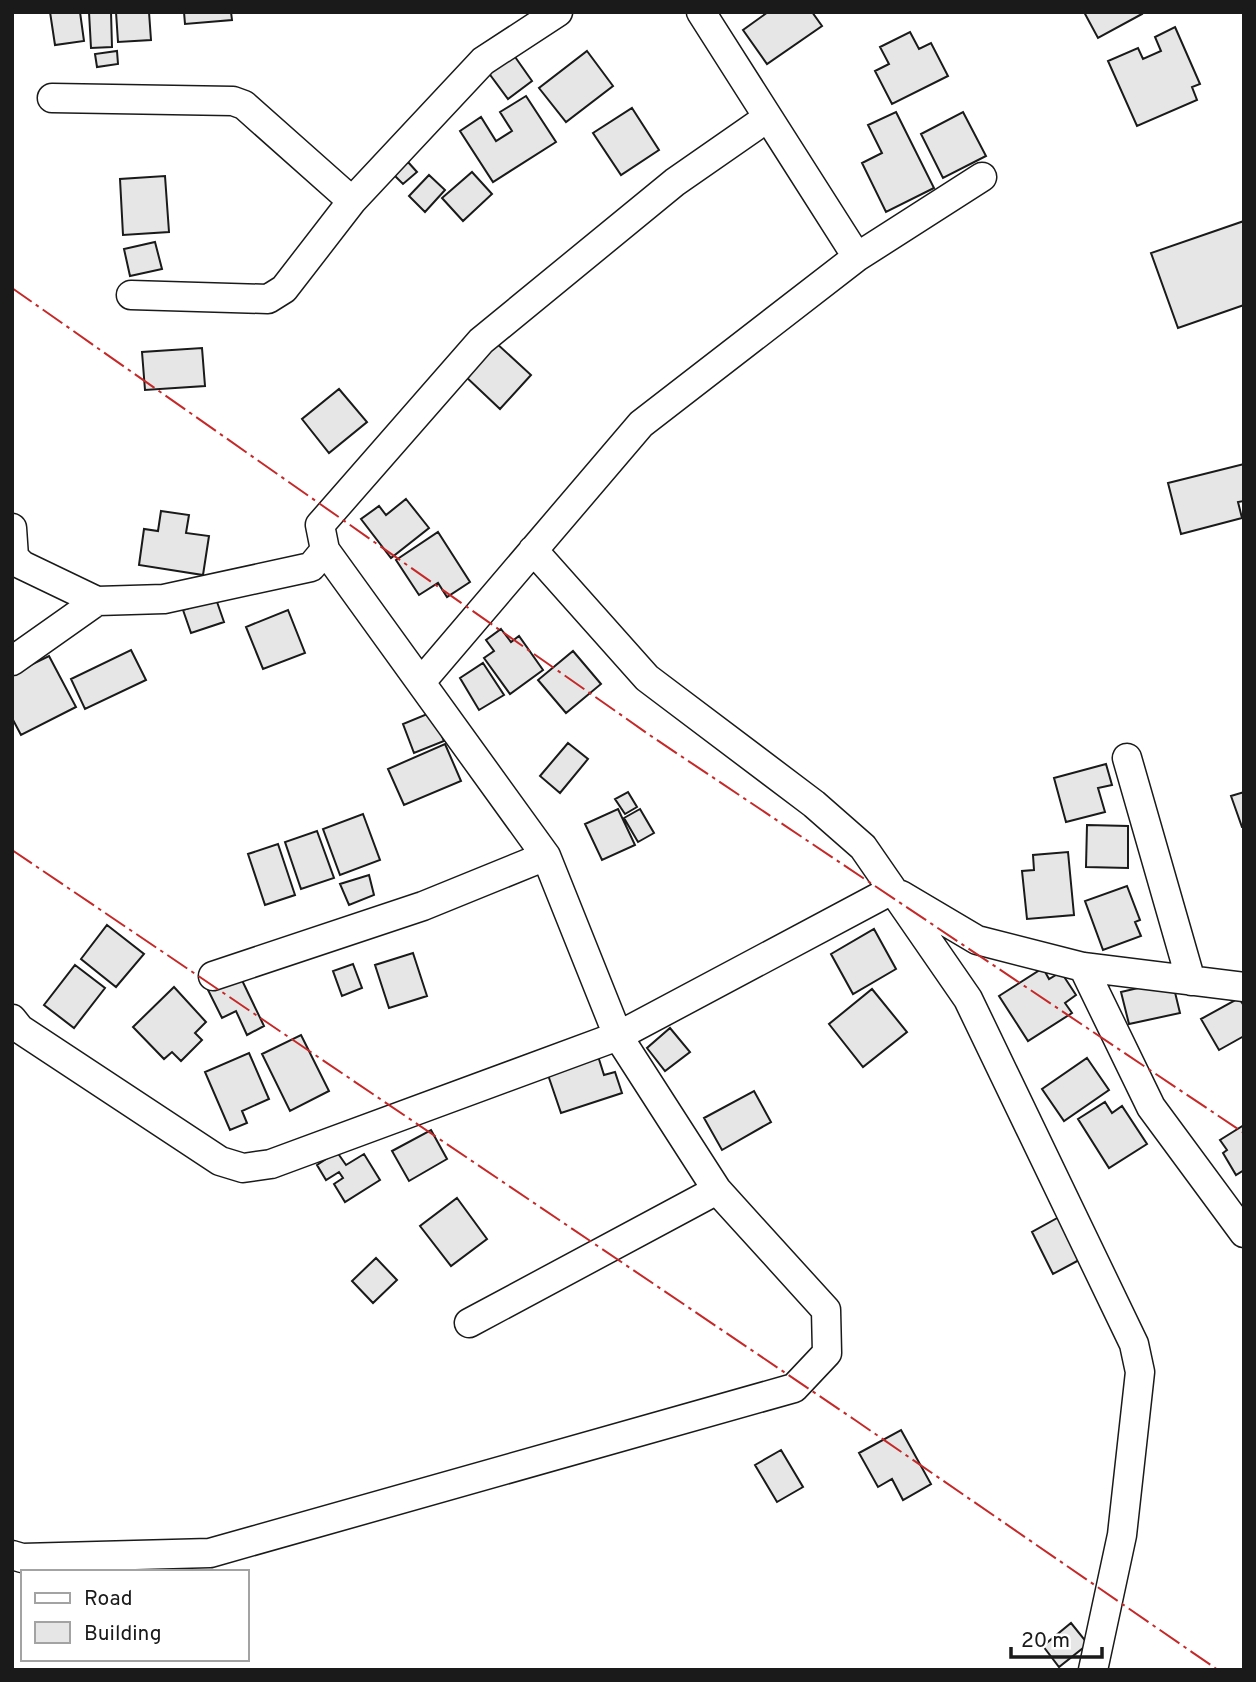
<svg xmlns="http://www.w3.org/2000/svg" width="1256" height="1682" viewBox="0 0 1256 1682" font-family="Overpass,sans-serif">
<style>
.building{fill:#e6e6e6;stroke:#1a1a1a;stroke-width:2}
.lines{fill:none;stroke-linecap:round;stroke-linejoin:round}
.street-casing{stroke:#1a1a1a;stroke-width:31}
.street{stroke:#fff;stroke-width:28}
.power{stroke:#c62828;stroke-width:2;stroke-dasharray:24 5 3.5 5;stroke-linecap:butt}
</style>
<rect width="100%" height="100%" fill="#fff"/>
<path class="building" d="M50 12H80L84 41 55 45Z
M89 12H111L112 47 91 48Z
M116 12H149L151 40 118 42Z
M184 12H231L232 20 185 24Z
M768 12H812L822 26 767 64 743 30Z
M1084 12H1141L1142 14 1098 38Z
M1175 27 1200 84 1192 87 1197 100 1137 126 1108 61 1138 48 1143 59 1161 51 1155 37Z
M910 32 919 49 931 43 948 76 892 104 875 71 889 64 880 47Z
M117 51 118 64 97 67 95 54Z
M587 51 613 86 566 122 539 88Z
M513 54 532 81 508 99 488 72Z
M526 96 556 142 493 182 460 131 481 117 496 141 512 131 500 112Z
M632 108 659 150 621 175 593 133Z
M896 112 934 188 886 212 862 163 882 153 868 125Z
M963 112 986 156 943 178 921 134Z
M408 162 417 172 403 184 394 175Z
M472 172 492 194 463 221 442 198Z
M429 175 445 190 425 212 409 196Z
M165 176 169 232 123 235 120 179Z
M1244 221V305L1178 328 1151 253Z
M155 242 162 269 130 276 124 249Z
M495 342 531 375 500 409 464 375Z
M202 348 205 386 145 390 142 352Z
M339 389 367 422 329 453 302 419Z
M1244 464V501L1238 502 1242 518 1181 534 1168 483Z
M406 499 429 528 391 558 361 519 379 506 386 515Z
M161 511 189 515 186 533 209 536 203 575 139 565 144 529 158 531Z
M438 532 470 582 447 597 438 583 419 595 396 560Z
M216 599 224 622 191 633 183 610Z
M288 610 305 653 263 669 246 627Z
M501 629 511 642 519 636 543 670 510 694 484 658 494 651 486 640Z
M131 650 146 680 85 709 71 679Z
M573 651 601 684 566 713 538 680Z
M49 656 76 707 21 735 12 718V674Z
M483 663 504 695 479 710 460 678Z
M432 712 444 741 414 753 403 724Z
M568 743 588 759 560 793 540 776Z
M445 744 461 781 404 805 388 769Z
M1106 764 1112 785 1098 788 1105 812 1066 822 1054 778Z
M628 792 637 807 625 814 615 799Z
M1244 792V827H1242L1231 796Z
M618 809 635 845 602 860 585 824Z
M640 809 654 833 638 842 624 818Z
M363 814 380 860 340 875 323 829Z
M1087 825 1128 826V868L1086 867Z
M317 831 334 878 301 889 285 842Z
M278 844 295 895 265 905 248 854Z
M1068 852 1074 915 1027 919 1022 871 1034 870 1033 855Z
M369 875 374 895 349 905 340 884Z
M1127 886 1140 920 1135 922 1141 936 1103 950 1085 901Z
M107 925 144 954 116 987 81 959Z
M874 929 896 969 853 994 831 954Z
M413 953 427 996 389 1008 375 965Z
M353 964 362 988 342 996 333 971Z
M75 965 105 988 74 1028 44 1005Z
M1043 968 1049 979 1061 972 1076 995 1065 1003 1072 1013 1028 1041 999 996Z
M239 974 264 1026 247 1035 236 1011 222 1018 208 990Z
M1172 980 1180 1013 1129 1024 1121 992Z
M174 987 206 1022 195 1033 202 1040 181 1061 172 1052 164 1059 133 1027Z
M872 989 907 1032 863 1067 829 1024Z
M1239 998 1244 1006V1036L1219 1050 1201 1019Z
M670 1028 690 1052 665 1071 647 1048Z
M301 1035 329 1091 290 1111 262 1054Z
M249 1053 269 1099 242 1111 247 1123 230 1130 205 1072Z
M598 1056 604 1075 615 1072 622 1093 561 1113 547 1072Z
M1087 1058 1109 1090 1064 1121 1042 1089Z
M754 1091 771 1122 722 1150 704 1118Z
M1105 1102 1112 1113 1122 1106 1147 1144 1109 1168 1078 1119Z
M1244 1125V1170L1236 1175 1223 1153 1227 1150 1220 1140Z
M431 1130 447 1159 409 1181 392 1151Z
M337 1152 346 1165 364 1154 380 1180 345 1202 334 1184 343 1178 339 1172 326 1180 317 1165Z
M457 1198 487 1239 451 1266 420 1226Z
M1059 1217 1081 1259 1053 1274 1032 1232Z
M376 1258 397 1280 373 1303 352 1281Z
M901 1430 931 1484 903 1500 892 1479 878 1487 859 1453Z
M781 1450 803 1487 777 1502 755 1465Z
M1071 1623 1088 1644 1059 1667 1043 1646Z"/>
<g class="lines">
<defs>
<path id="street" d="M701 12 857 257
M52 98 233 101 244 105 352 201
M131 295 268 299 284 289 352 201 483 61 558 12
M12 528 14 557 22 565 97 601 164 599 311 567 325 550
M533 550 647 678 814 804 863 847 968 999 1134 1344 1140 1372 1122 1535 1093 1670
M12 661 97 601
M421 682 641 424 857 257 982 177
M1127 758 1191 981
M901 895 977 940 1083 967 1244 987
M1083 967 1151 1107 1244 1233
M213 976 423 906 546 856
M12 1019 20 1029 220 1161 243 1168 271 1164 618 1036 892 890
M469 1323 717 1190
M12 1555 22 1558 210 1553 794 1388 827 1353 826 1310 717 1190 618 1036 546 856 325 550 320 525 481 341 675 182 767 118"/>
</defs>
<use href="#street" class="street-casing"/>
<use href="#street" class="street"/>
<path class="power" d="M12 288 651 736 1244 1133
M12 850 855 1420 1218 1670"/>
</g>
<rect width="1256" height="1682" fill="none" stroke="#1a1a1a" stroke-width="28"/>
<rect x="21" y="1570" width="228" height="91" fill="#ffffff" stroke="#a3a3a3" stroke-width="2"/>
<rect x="35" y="1593" width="35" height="10" fill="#ffffff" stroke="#a3a3a3" stroke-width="2"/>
<text x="84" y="1605" font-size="21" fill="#1a1a1a">Road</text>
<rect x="35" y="1622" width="35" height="21" fill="#e6e6e6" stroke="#a3a3a3" stroke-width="2"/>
<text x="84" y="1640" font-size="21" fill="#1a1a1a">Building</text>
<path d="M1011 1647v10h91v-10" fill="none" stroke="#1a1a1a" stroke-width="3.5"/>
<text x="1021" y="1647" font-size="21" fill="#1a1a1a" stroke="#ffffff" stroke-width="5" paint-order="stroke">20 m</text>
</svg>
